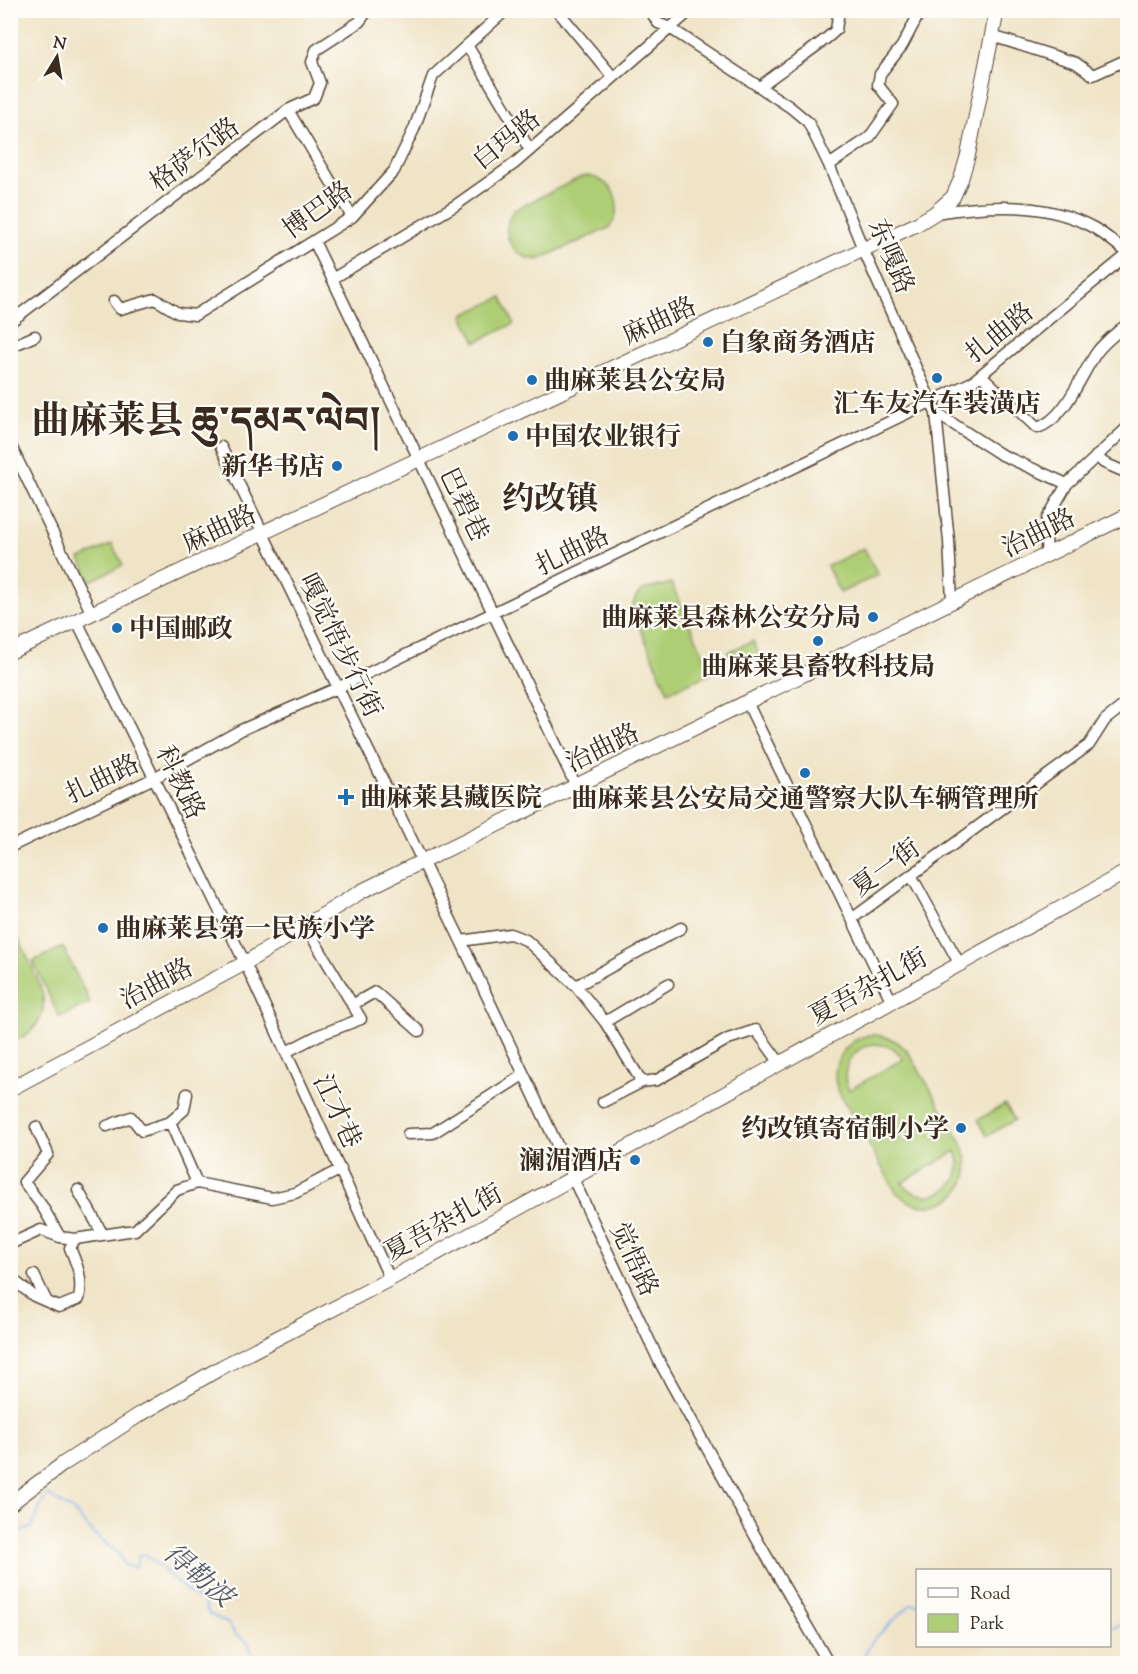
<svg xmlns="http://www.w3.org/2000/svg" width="1138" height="1674" viewBox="0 0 1138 1674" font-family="'Sorts Mill Goudy','Noto Serif SC','Noto Serif Tibetan',serif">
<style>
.green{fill:#aece75;stroke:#747c4a;stroke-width:1.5;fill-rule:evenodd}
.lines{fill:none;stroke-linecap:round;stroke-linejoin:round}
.stream{stroke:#82b2ed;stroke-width:2}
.minor-casing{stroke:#564637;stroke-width:13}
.major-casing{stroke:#564637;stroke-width:16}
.minor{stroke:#fff;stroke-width:10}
.major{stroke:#fff;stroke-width:14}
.poi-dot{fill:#1f6fb2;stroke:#fdfcf7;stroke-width:2}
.labels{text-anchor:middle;stroke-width:4.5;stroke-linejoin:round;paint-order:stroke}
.street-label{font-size:26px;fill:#3b2a1e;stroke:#fdfcf7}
.poi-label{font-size:26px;font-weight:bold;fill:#3b2a1e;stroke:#fdfcf7;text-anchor:start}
.water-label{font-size:27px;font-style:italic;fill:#545a66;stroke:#fdfcf7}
.district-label{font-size:32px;font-weight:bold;fill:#3b2a1e;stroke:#fdfcf7}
.town-label{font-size:38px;font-weight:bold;fill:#3b2a1e;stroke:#fdfcf7}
</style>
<rect width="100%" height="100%" fill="#fdfcf7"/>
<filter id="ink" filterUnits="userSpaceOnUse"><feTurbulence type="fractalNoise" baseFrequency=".0167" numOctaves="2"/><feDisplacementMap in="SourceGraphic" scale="12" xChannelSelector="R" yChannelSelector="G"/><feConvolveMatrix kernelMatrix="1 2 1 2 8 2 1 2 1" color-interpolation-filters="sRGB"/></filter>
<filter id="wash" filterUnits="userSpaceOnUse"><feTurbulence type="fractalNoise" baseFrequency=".008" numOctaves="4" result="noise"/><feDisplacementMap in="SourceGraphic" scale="24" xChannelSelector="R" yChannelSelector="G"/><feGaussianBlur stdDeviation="1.35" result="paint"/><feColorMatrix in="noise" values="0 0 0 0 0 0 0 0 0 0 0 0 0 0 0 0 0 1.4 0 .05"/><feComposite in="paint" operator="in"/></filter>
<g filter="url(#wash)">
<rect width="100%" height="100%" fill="#f0e4c7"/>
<path class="green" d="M587 176C614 179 626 206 609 228L538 260C511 258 498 232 514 210L581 177Z
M502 297 514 324 476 342 463 315Z
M112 544 123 565 91 581 80 559Z
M864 548 878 575 840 593 827 566Z
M671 583 712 673 668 692 632 610C636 581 654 591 671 583Z
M753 641 760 657 735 668 728 652Z
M11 924C19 941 41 980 43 997 46 1019 31 1037 11 1041Z
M63 947 90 1003 59 1017 33 961Z
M868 1035C884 1034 897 1039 907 1051 921 1071 933 1094 945 1115 953 1129 966 1145 967 1161 970 1180 957 1199 939 1204 923 1209 908 1204 896 1192L837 1089C830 1064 843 1042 868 1035ZM872 1044C885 1044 896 1048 903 1059L849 1090C839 1070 850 1050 872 1044ZM956 1151C971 1186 927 1211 902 1183Z
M1005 1104 1015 1120 987 1136 978 1120Z"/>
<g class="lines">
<path class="stream" d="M10 1531 20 1532 32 1527C38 1516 39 1504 48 1495L73 1511 94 1534 119 1554 125 1566 136 1567 139 1555 146 1554 187 1591 204 1602 209 1614 229 1624 235 1634 248 1643 254 1658 260 1664
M1110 1628 1128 1623
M862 1664 861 1661 873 1640 911 1604 918 1605"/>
</g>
</g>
<g filter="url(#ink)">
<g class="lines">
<defs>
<path id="minor" d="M557 10 613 77
M650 10 658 23 670 28 790 107 808 122 829 165 863 249 936 413 949 541 952 601
M992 36 1076 63 1093 75 1128 59
M467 45 530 150
M760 87C784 66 813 52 836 30L839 10
M288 110 352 217
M829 165 869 138 893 104 878 85 880 74 902 46 921 10
M935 213C988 205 1046 201 1094 228 1106 235 1117 245 1128 253
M314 241 576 786
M332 279 456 205 514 164 691 10
M114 301 120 309 155 299 178 313 195 315 352 217 394 171 414 129 433 76 506 10
M10 322 288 110 314 98 320 83 312 62 316 50 359 22 368 10
M10 347 35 336
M981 375 1037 428C1066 419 1081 374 1097 352 1105 341 1118 332 1128 323
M936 413 1000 454 1067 484
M10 444 92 614
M221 447 461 941 659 1361 759 1543 829 1664
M1096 456 1104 463 1125 472 1128 470
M1046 555 1047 519 1067 484 1128 427
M77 621 245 963 390 1279
M747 702 891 1000
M10 847 154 778 241 730 337 688 972 382 1128 254
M911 875 959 963
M853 918 1089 745 1105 720 1128 702
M461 941 510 934 526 940 576 986 605 1022 642 1082 657 1080 728 1039 756 1030 780 1063
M576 986 681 928
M352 1005 375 992 419 1031
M605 1022 668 984
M286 1052 319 1035 361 1019 305 925
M603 1102 642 1082
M170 1122 184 1110 187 1094
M107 1126 131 1117 142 1131 170 1122 197 1183
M36 1127 48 1154 24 1182 42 1206 60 1237
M408 1134 433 1133 523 1075
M78 1190 102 1233
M10 1244 41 1230 60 1237 75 1239 135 1230 177 1190 197 1183 272 1198 295 1193 341 1169
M34 1275 46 1300
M17 1283 34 1296 59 1307 79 1299C83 1279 78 1267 70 1248L75 1239"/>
<path id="major" d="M10 652 917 224 935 213 953 197 961 179 968 155 997 10
M10 1089 245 963 362 891 1128 515
M10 1504 63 1464 139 1415 222 1367 390 1279 1128 871"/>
</defs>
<use href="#minor" class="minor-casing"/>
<use href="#major" class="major-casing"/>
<use href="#minor" class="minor"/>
<use href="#major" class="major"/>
</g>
</g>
<g class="poi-dot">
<circle cx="708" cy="342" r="6"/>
<circle cx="937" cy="378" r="6"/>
<circle cx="532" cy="380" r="6"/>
<circle cx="513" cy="436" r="6"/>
<circle cx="337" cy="466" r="6"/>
<circle cx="873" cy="617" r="6"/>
<circle cx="117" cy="628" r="6"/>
<circle cx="818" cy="641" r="6"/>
<circle cx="805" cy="773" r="6"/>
<path d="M343 788h6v6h6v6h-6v6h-6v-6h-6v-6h6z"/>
<circle cx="103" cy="928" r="6"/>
<circle cx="961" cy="1128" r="6"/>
<circle cx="635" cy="1160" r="6"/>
</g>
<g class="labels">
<g class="street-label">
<text transform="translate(506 139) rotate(-39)" y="9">白玛路</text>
<text transform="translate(194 154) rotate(-37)" y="9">格萨尔路</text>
<text transform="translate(317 209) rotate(-36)" y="9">博巴路</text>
<text transform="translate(892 256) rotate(67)" y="9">东嘎路</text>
<text transform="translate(659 320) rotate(-25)" y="9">麻曲路</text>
<text transform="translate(999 332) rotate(-39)" y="9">扎曲路</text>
<text transform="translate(465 504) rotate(64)" y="9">巴碧巷</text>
<text transform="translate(219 528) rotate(-25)" y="9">麻曲路</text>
<text transform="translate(1038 532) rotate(-26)" y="9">治曲路</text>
<text transform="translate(572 550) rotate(-26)" y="9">扎曲路</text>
<text transform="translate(341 645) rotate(64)" y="9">嘎觉悟步行街</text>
<text transform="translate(602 747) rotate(-26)" y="9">治曲路</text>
<text transform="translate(102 778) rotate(-26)" y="9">扎曲路</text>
<text transform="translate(181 782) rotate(64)" y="9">科教路</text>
<text transform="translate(885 867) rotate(-36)" y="9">夏一街</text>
<text transform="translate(156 983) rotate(-28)" y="9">治曲路</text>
<text transform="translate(868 986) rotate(-29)" y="9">夏吾杂扎街</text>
<text transform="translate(338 1111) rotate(65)" y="9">江才巷</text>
<text transform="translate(443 1222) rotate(-29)" y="9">夏吾杂扎街</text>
<text transform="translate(635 1259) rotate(65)" y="9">觉悟路</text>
</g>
<g class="poi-label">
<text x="720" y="351">白象商务酒店</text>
<text x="544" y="389">曲麻莱县公安局</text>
<text x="937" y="412" text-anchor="middle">汇车友汽车装潢店</text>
<text x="525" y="445">中国农业银行</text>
<text x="325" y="475" text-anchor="end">新华书店</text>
<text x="861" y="626" text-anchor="end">曲麻莱县森林公安分局</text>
<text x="129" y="637">中国邮政</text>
<text x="818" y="675" text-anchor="middle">曲麻莱县畜牧科技局</text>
<text x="360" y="806">曲麻莱县藏医院</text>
<text x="805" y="807" text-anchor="middle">曲麻莱县公安局交通警察大队车辆管理所</text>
<text x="115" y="937">曲麻莱县第一民族小学</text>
<text x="949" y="1137" text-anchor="end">约改镇寄宿制小学</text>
<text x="623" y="1169" text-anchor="end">澜湄酒店</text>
</g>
<g class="water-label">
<text transform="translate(199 1575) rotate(40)" y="9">得勒波</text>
</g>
<g class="district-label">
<text x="550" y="509">约改镇</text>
</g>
<g class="town-label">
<text x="206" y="433">曲麻莱县 ཆུ་དམར་ལེབ།</text>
</g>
</g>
<rect width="1138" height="1674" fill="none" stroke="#fdfcf7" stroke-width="36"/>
<rect x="916" y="1569" width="195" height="78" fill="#fdfcf7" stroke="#afa8a0" stroke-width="1.5"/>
<rect x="928" y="1588" width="30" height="9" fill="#ffffff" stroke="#afa8a0" stroke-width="1.5"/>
<text x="970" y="1599" font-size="18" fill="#3b2a1e">Road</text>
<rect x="928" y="1614" width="30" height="18" fill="#aece75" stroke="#afa8a0" stroke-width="1.5"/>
<text x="970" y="1629" font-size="18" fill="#3b2a1e">Park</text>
<g transform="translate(57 57) rotate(11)" stroke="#fdfcf7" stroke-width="4.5" paint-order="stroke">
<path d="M0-4.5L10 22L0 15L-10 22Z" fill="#3b2a1e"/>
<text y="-9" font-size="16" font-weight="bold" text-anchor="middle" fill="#3b2a1e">N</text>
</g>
</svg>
